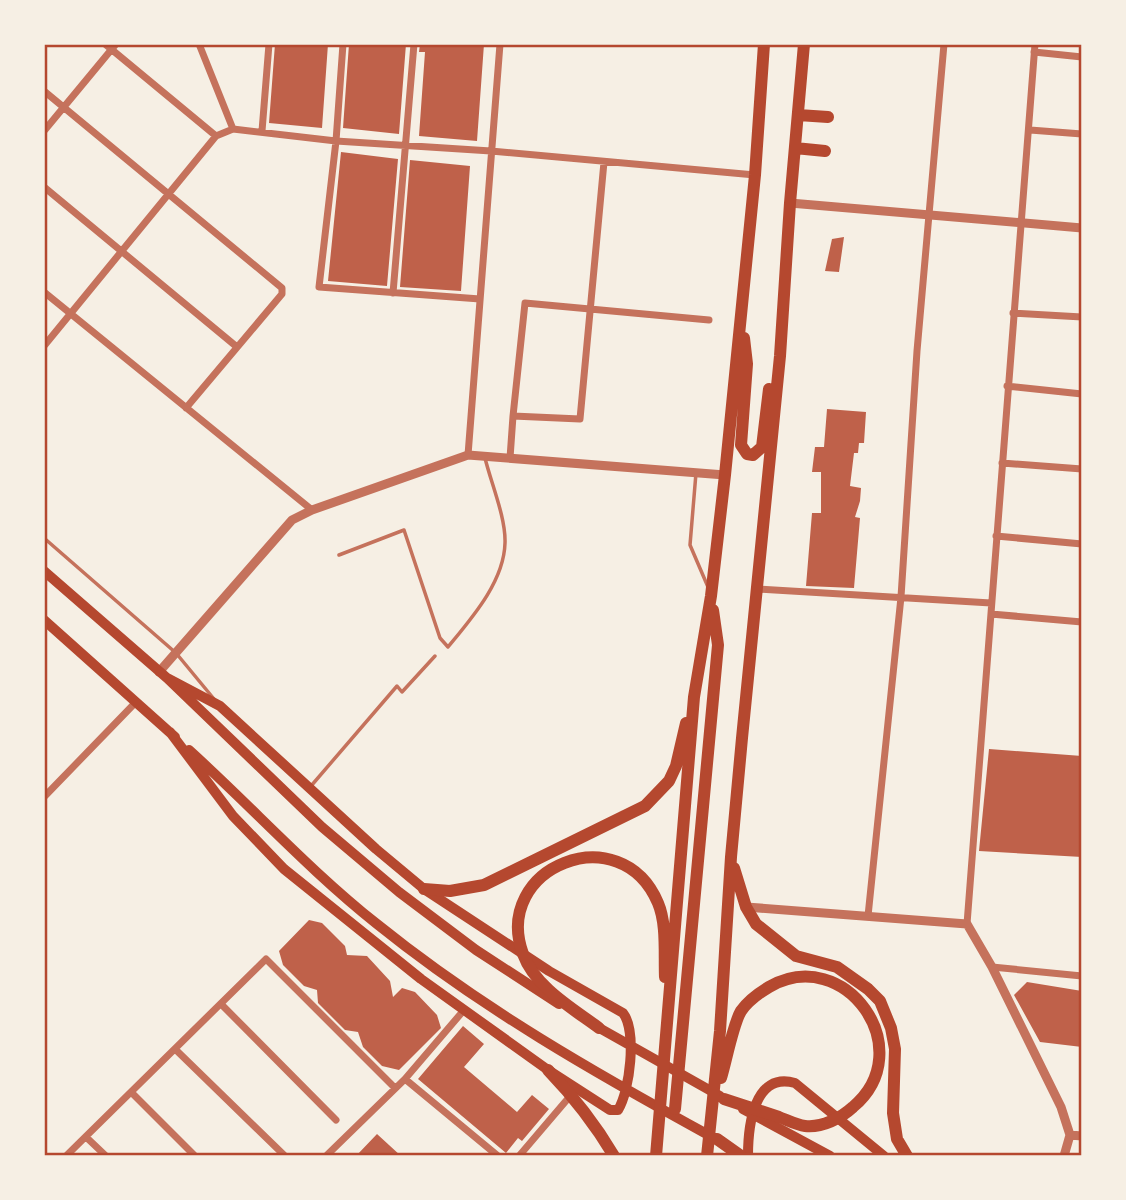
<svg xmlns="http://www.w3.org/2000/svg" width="1126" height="1200" viewBox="0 0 1126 1200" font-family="'DM Sans',sans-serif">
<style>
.building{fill:#bf614a}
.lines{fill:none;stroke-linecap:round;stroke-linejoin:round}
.service{stroke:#c5725c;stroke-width:3.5}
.minor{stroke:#c5725c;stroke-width:7}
.tertiary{stroke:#c5725c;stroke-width:9}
.primary{stroke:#b5482f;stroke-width:10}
.trunk{stroke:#b5482f;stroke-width:12}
.neatline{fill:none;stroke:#b5482f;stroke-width:2.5}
</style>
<rect width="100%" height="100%" fill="#f6efe4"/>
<path class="building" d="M275 44H328L322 128 269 123Z
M349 44H406L399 134 343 128Z
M420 44H484L477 141 419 136 425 52H419Z
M341 152 398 159 387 286 328 281Z
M410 160 470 166 461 291 400 287Z
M844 237 839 272 825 271 832 239Z
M827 409 866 412 864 443H859L858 453H854L850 486 861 488 860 501 855 517 860 518 854 588 806 586 812 513H821V472H812L815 447H824Z
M989 749 1082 756V857L979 851Z
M309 920 322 923 345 946 347 955 367 956 390 981 393 997 402 988 415 992 437 1015 441 1028 399 1070 382 1066 363 1047 358 1032 345 1030 318 1003 317 990 304 986 283 965 279 951Z
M1027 982 1082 991V1047L1040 1042 1014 995Z
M463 1026 484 1044 464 1067 517 1112 532 1095 549 1109 522 1141 518 1138 506 1153 418 1079Z
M377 1134 401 1156H356Z"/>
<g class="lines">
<path class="service" d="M696 473 690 545 708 587
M44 538 176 653 214 699
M339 555 404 530 440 638 448 647C471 619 504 582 505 543 506 518 491 483 485 458
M311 786 397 686 402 692 435 656"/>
<path class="minor" d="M105 44 216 136
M199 44 233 129
M343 44 336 141 319 287 480 299
M1034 52 1082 57
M44 91 282 288V294L186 408
M1030 130 1082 134
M44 131 116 44
M262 131 269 44
M44 187 237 347
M44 292 312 510
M393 293 414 44
M1013 313 1082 317
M44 346 216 136 233 129 336 141 491 151 755 175
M1007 386 1082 394
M513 416 525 303 709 320
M468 455 500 44
M510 458 513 416 580 419 604 162
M1002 463 1082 469
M996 536 1082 544
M757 589 991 603
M991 614 1082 622
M44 797 136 702
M868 916 901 597 917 351 944 44
M967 924 1035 44
M992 967 1082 976
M221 1004 336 1120
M175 1049 285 1156
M405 1079 498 1156
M131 1092 195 1156
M86 1137 106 1156
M66 1156 266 959 395 1088
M326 1156 405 1079 464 1010
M519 1156 571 1095"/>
<path class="tertiary" d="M790 203 1082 228
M159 672 292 520 312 510 468 455 725 475
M746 907 967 924 992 967 1061 1107 1070 1135 1064 1156
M1070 1135 1082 1136"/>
<path class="primary" d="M44 571 167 678 322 827 399 892 476 950 559 1004
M44 620 175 737
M167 678 220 706 376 849 424 889 549 971 623 1013C637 1031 630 1091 618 1110H610L548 1070 421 979 284 869 233 816 170 732
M189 750C253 808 310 871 377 924 481 1008 597 1074 714 1138
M594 1025 720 1096
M743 1109 830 1156
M748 1156C748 1126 754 1071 795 1083L884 1156"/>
<path class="trunk" d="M798 115 828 117
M795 148 825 151
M744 338 747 364 741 445 747 454 753 455 762 447 769 389
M734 868 746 907 756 924 796 956 837 967 868 989 880 1001 891 1028 895 1049 893 1113 897 1139 907 1156
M424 889 450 891 484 885 645 806 669 781 676 766 686 723
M599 1028C572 1008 535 987 523 954 491 867 621 815 658 903 667 924 664 954 665 977
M548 1070C574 1097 595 1124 614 1156
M721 1078C726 1062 733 1024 741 1011 748 1001 759 993 769 987 845 943 921 1050 853 1107 841 1118 822 1128 805 1126 797 1125 787 1120 779 1117 761 1111 742 1105 724 1099
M675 1109 718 645 713 610
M717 1139 741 1156
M656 1156 694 697 711 596 725 475 755 175 764 44
M707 1156 720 1031 731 857 742 738 780 356 790 203 804 44"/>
</g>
<rect width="1126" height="1200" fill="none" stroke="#f6efe4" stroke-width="91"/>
<rect x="46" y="46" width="1034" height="1108" class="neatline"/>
</svg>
